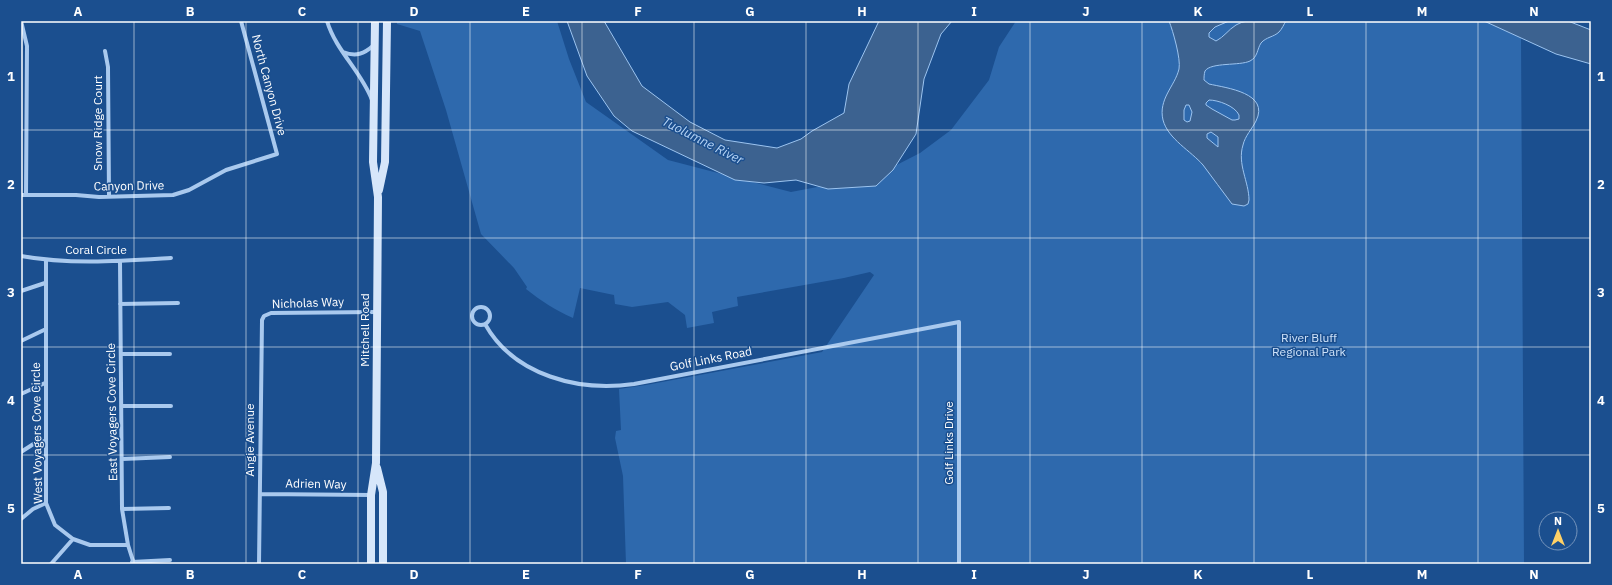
<svg xmlns="http://www.w3.org/2000/svg" width="1612" height="585" viewBox="0 0 1612 585" font-family="'IBM Plex Sans',sans-serif">
<style>
.green{fill:#2e69ad}
.water{fill:#3c6290;stroke:#9cc4f0;fill-rule:evenodd}
.lines{fill:none;stroke-linecap:round;stroke-linejoin:round}
.street{stroke:#a9c9ee;stroke-width:4}
.secondary{stroke:#d6e6fa;stroke-width:8}
.grid{fill:none;stroke:#fff;stroke-width:1;stroke-opacity:0.55}
.labels{text-anchor:middle;stroke-width:3;stroke-linejoin:round;paint-order:stroke}
.street-label{font-size:12px;fill:#fff;stroke:#1b4f8f}
.park-label{font-size:12px;fill:#cfe3fa;stroke:#1b4f8f}
.water-label{font-size:13px;font-style:italic;fill:#b5d3f5;stroke:#1b4f8f}
.neatline{fill:none;stroke:#fff;stroke-width:1.5}
.grid-label{font-size:13px;text-anchor:middle;font-weight:bold;fill:#fff}
</style>
<rect width="100%" height="100%" fill="#1b4f8f"/>
<path class="green" d="M397 21H557L569 59 586 102 668 160 791 192 875 176 920 153 951 130 989 80 999 47 1016 21H1484L1521 38 1524 564H626L623 476 615 438 616 431 621 430 619 389 646 385 822 352 874 275 870 272 844 278 737 297 738 306 712 312 714 323 687 328 685 315 668 302 632 307 615 304 614 295 580 288 573 318C555 310 541 301 526 289L527 287 514 268 481 234 446 110 420 31 397 24Z"/>
<path class="water" d="M567 21H604L642 86 690 122 725 140 777 148 801 139 812 131 844 113 849 84 879 21H952L941 34 924 79 916 134 893 170 876 186 828 189 796 180 764 183 735 180 632 131 614 116 587 76Z
M1169 21H1229L1215 27 1209 33V37L1216 41C1224 37 1228 30 1236 25 1249 17 1271 21 1286 21 1284 24 1282 29 1279 32 1274 37 1266 37 1261 43 1257 49 1258 57 1250 61 1240 66 1211 62 1205 71 1204 74 1204 78 1204 80L1209 84C1227 88 1270 93 1256 121 1252 129 1245 136 1243 145 1237 164 1249 182 1249 200L1248 204 1244 206 1232 204C1222 191 1213 178 1203 165 1191 151 1168 139 1163 120 1158 99 1175 86 1179 69 1181 59 1173 31 1169 21ZM1209 100C1218 100 1235 106 1239 115V119L1235 120H1232L1212 109 1206 105V103ZM1186 105H1189L1192 112 1190 121 1187 122 1184 120V110ZM1211 132 1218 137V147L1207 138V134Z
M1484 21H1568L1591 30V64L1556 54Z"/>
<g class="lines">
<path class="street" d="M21 21 27 46 26 195
M327 21C336 51 361 71 372 100
M105 51 108 67 109 196
M343 52C356 57 364 54 374 45
M21 195H76L99 197 173 195 189 190 226 170 277 154 241 21
M21 256C70 265 122 261 171 258
M46 260V503L55 525 73 539 90 545H128
M120 261 122 509 128 545 134 564
M21 291 45 283
M120 304 178 303
M472 316a9 9 0 1 1 18 0a9 9 0 1 1-18 0Z
M485 324C514 376 580 392 634 384L959 322V564
M21 341 46 329
M121 354H170
M21 394 45 383
M121 406H171
M21 452 35 443 45 441
M122 459 170 457
M260 494 371 495
M122 509 169 508
M21 519 33 509 46 503
M132 562 170 560
M51 564 73 539
M259 564 262 320 264 316 271 313 377 312"/>
<path class="secondary" d="M379 190 385 162 387 21
M377 468 383 492V564
M371 564V495L376 463 378 197 373 162 375 21"/>
</g>
<path class="grid" d="M134 21V564M246 21V564M358 21V564M470 21V564M582 21V564M694 21V564M806 21V564M918 21V564M1030 21V564M1142 21V564M1254 21V564M1366 21V564M1478 21V564M21 130H1591M21 238H1591M21 347H1591M21 455H1591"/>
<g class="labels">
<g class="street-label">
<text transform="translate(269 85) rotate(75)" y="4">North Canyon Drive</text>
<text transform="translate(98 123) rotate(-90)" y="4">Snow Ridge Court</text>
<text transform="translate(129 186) rotate(-1)" y="4">Canyon Drive</text>
<text x="96" y="254">Coral Circle</text>
<text transform="translate(308 303) rotate(-2)" y="4">Nicholas Way</text>
<text transform="translate(365 330) rotate(-90)" y="4">Mitchell Road</text>
<text transform="translate(711 359) rotate(-11)" y="4">Golf Links Road</text>
<text transform="translate(112 412) rotate(-91)" y="4">East Voyagers Cove Circle</text>
<text transform="translate(37 433) rotate(-91)" y="4">West Voyagers Cove Circle</text>
<text transform="translate(250 440) rotate(-90)" y="4">Angie Avenue</text>
<text transform="translate(949 443) rotate(-90)" y="4">Golf Links Drive</text>
<text transform="translate(316 484) rotate(1)" y="4">Adrien Way</text>
</g>
<g class="park-label">
<text x="1309" y="342">River Bluff<tspan x="1309" dy="14">Regional Park</tspan></text>
</g>
<g class="water-label">
<text transform="translate(703 140) rotate(27)" y="5">Tuolumne River</text>
</g>
</g>
<rect width="1612" height="585" fill="none" stroke="#1b4f8f" stroke-width="44"/>
<g transform="translate(1558 531)"><circle r="19" fill="#1b4f8f" stroke="#7695bc"/>
<path d="M0-3L7 15L0 10L-7 15Z" fill="#ffd166"/>
<text y="-6" font-size="11" font-weight="bold" text-anchor="middle" fill="#ffffff">N</text>
</g>
<rect x="22" y="22" width="1568" height="541" class="neatline"/>
<g class="grid-label">
<text x="78" y="16">A</text>
<text x="190" y="16">B</text>
<text x="302" y="16">C</text>
<text x="414" y="16">D</text>
<text x="526" y="16">E</text>
<text x="638" y="16">F</text>
<text x="750" y="16">G</text>
<text x="862" y="16">H</text>
<text x="974" y="16">I</text>
<text x="1086" y="16">J</text>
<text x="1198" y="16">K</text>
<text x="1310" y="16">L</text>
<text x="1422" y="16">M</text>
<text x="1534" y="16">N</text>
<text x="11" y="81">1</text>
<text x="1601" y="81">1</text>
<text x="11" y="189">2</text>
<text x="1601" y="189">2</text>
<text x="11" y="297">3</text>
<text x="1601" y="297">3</text>
<text x="11" y="405">4</text>
<text x="1601" y="405">4</text>
<text x="11" y="513">5</text>
<text x="1601" y="513">5</text>
<text x="78" y="579">A</text>
<text x="190" y="579">B</text>
<text x="302" y="579">C</text>
<text x="414" y="579">D</text>
<text x="526" y="579">E</text>
<text x="638" y="579">F</text>
<text x="750" y="579">G</text>
<text x="862" y="579">H</text>
<text x="974" y="579">I</text>
<text x="1086" y="579">J</text>
<text x="1198" y="579">K</text>
<text x="1310" y="579">L</text>
<text x="1422" y="579">M</text>
<text x="1534" y="579">N</text>
</g>
</svg>
